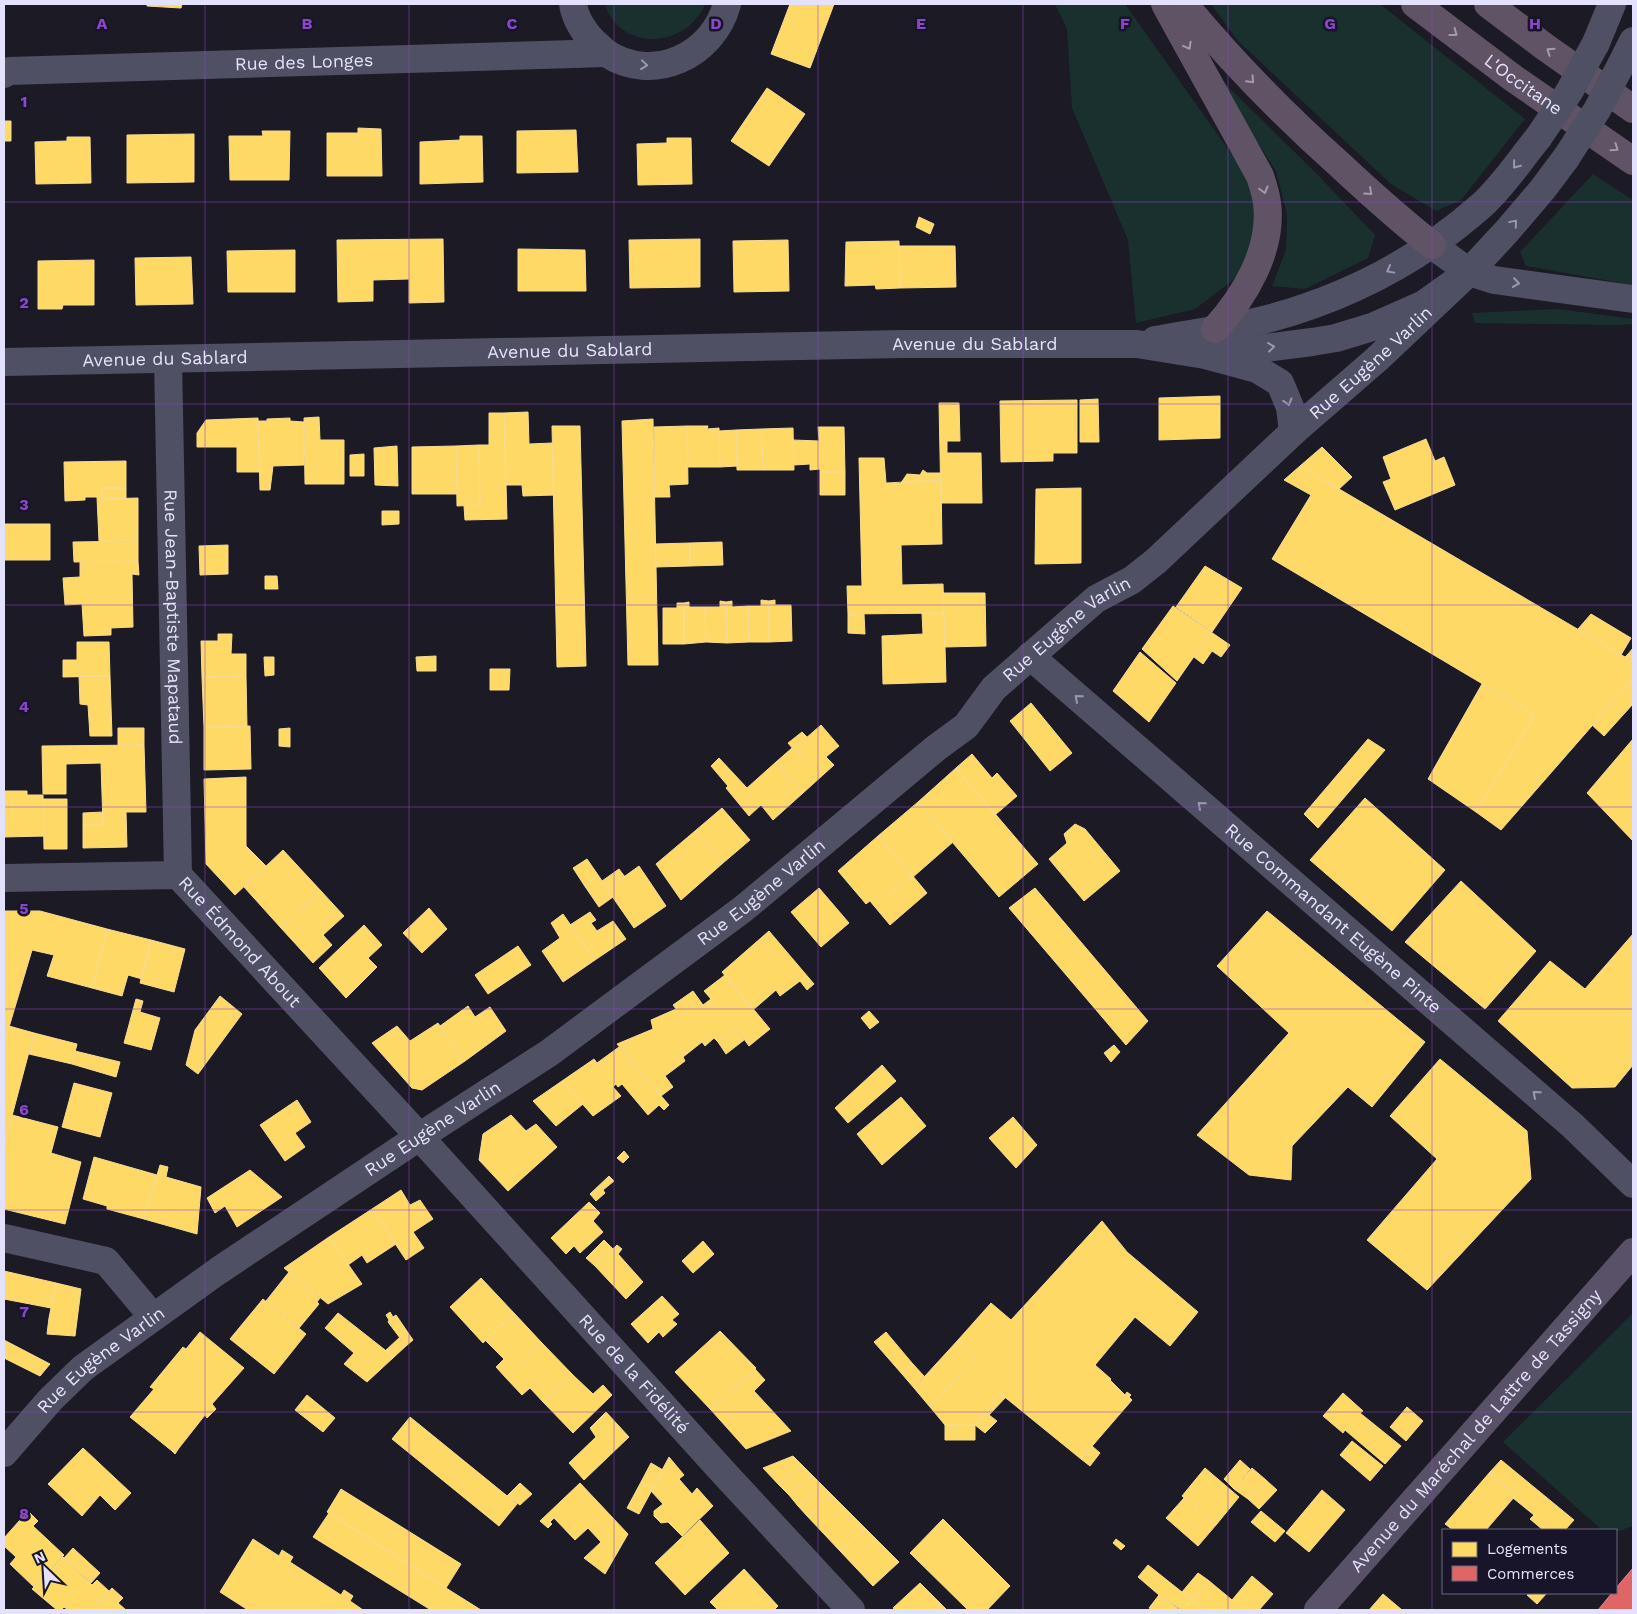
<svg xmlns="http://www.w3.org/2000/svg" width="1637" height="1614" viewBox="0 0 1637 1614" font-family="'Work Sans',sans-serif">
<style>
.green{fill:#19302f}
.homes{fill:#ffd966;stroke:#f7db93}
.shops{fill:#e06666;stroke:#e18b93}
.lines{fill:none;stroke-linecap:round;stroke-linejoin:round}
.minor{stroke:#505064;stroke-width:28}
.major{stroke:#585168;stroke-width:28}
.highway{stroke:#615366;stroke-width:28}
.minor-bridge{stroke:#505064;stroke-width:28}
.oneway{stroke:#a29ab0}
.oneway2{stroke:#9a98b0}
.grid{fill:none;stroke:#8b47c8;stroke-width:1;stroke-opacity:0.55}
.labels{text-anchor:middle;stroke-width:5;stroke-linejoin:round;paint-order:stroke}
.street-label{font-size:18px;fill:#e3e1fb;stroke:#18152a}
.grid-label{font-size:16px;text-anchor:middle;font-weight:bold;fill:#8b47c8;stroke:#18152a;stroke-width:5;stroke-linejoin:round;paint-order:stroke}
</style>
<rect width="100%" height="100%" fill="#1c1a25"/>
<path class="green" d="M605 4H705C687 49 619 52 605 4Z
M1055 4H1125L1247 176 1261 233 1244 272 1195 309 1136 323 1128 240 1072 108 1067 29Z
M1211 4H1380L1525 119 1461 200 1436 211 1391 184 1238 41Z
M1210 69 1318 175 1375 235 1368 258 1305 289 1272 286 1286 250 1287 214 1276 171Z
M1593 174 1633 200V285L1526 266 1520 252Z
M1558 309 1633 319V324L1618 325 1475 323 1472 313Z
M1633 1313V1526L1616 1532V1530H1602L1503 1442Z"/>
<path class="homes" d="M147 4H182L181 8 147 6Z
M790 4H834L810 68 771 54Z
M767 88 805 114 769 166 731 141Z
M4 121H11V141H4Z
M358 128 381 129 382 176H327V133H358Z
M576 130 578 172 517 173V131Z
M262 131H290L289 180H230L229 136H263Z
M194 134V182L127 183V135Z
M460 136H482L483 182 420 184V142L460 140Z
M67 137H90L91 183 36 184 35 142 67 141Z
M667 138H691L692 184 638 185 637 144 667 143Z
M919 217 934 224 930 234 916 227Z
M443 239 444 302 409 303V279L373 280V301L338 302 337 240Z
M700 239V287L630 288 629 240Z
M788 240 789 291 734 292 733 241Z
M899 241 900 288 876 289 875 285 845 286 846 242Z
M899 246H955L956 287 900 288Z
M518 249 585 250 586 291H518Z
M295 250V292H228L227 251Z
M191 257 193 304 136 305 135 258Z
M94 260V305H63L62 309H38V261Z
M1220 396V438L1159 440V398Z
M1098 399 1099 442H1080V400Z
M1077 400V453H1053V461L1001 462 1000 401Z
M939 403H959L960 441H947V453H981L982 503H941Z
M528 412 529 444 552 443 554 495 523 496 522 485H506L504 413Z
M489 413H504L507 519 465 520 464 506 480 505 479 445H489Z
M319 417 320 440H344V484H305L304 418Z
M258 418 260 472H237V447H197V433L206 420Z
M290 418V421L304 422V465L273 466 270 490H260L258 421H267V419Z
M653 419 658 665H628L622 421Z
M552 426H580L586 666 557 667Z
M687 426 688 484 669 485 670 497H655L654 427Z
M687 426H708L707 429 719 428 720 467H688Z
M818 427H844L845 472H820V469L810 470V464L794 465 793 440 819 441Z
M793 428 794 470H763L761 429Z
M761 429 763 470H737L736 430Z
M736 430 737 466 720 467 719 431Z
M1426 439 1435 461 1444 457 1455 485 1395 510 1383 482 1391 479 1383 457Z
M479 445 480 505 457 506 456 446Z
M397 446 398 486 375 485 374 448Z
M456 446 457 494H412V447Z
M1322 447 1352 477 1339 489 1300 466Z
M364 454V476H350V455Z
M859 458H884L886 483 941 480 942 544 901 545 902 585 943 584 944 613 848 614 847 586H862Z
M126 461V488H102V499L138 498V541H99L97 497H85V500L65 501 64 462Z
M1300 466 1625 657 1628 654 1633 658V679L1501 830 1476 812 1535 715 1272 559 1311 495 1284 480Z
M923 470 927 473H941V480L901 483 907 474 920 475Z
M820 472H845V495H820Z
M102 488H126V499H102Z
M1081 488V563L1035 564 1036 489Z
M382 511H399V524L382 525Z
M5 524H50V560H4Z
M138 541V561L74 562 73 542Z
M722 542 723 565 690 566V543Z
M690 543V566L656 567 655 544Z
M228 545V574L200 575 199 546Z
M138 561 139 575 132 574 133 627 111 628V635L84 636 82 604 65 605 63 578 80 577V562Z
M1205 566 1242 588 1212 632 1176 607Z
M265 576H277L278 589H265Z
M943 593H985L986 646 945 647Z
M761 600 769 601V642H749L748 606H761Z
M775 600V605H791L792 641 769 642V601Z
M720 601 726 602 727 643 706 642 705 607H720Z
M732 601V607L748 606 749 642 727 643 726 602Z
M689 602V607H705L706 642 684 644V603Z
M677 603H684V644H663V608H677Z
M1173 606 1211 632 1177 681 1142 649Z
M922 613H944L946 682 883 684 882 636 923 634Z
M848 614H864L865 634 848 633Z
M1591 614 1631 638 1621 655 1578 629Z
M1211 632 1230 645 1221 657 1212 651 1203 664 1194 657Z
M218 634H232L231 654H246V676L202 677 201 641H218Z
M77 642H109L110 676 63 677V660H77Z
M1633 648V658L1628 654Z
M1140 652 1176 683 1149 722 1113 691Z
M436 656V671H417L416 657Z
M264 657H274V675L265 676Z
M490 669H510L509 690H490Z
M79 676H110L112 736H90L88 705 80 704Z
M246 676 247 727H204L202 677Z
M1633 679V704L1604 736 1592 725Z
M1482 684 1535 715 1476 812 1428 779Z
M1031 703 1072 753 1050 771 1010 721Z
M821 725 839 746 826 757 834 765 803 793 776 762 792 748 799 756 804 753 797 746Z
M250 726 251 769 204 770V727Z
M118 728H144V745H118Z
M290 728V747L279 746V729Z
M802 732 807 737 797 746 804 753 799 756 788 743Z
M1368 739 1385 750 1342 800 1327 787Z
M1633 739V841L1587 793Z
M144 745 146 812H126L127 847 83 848V825H103L101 763 66 764V794H43L42 746Z
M972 754 992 778 997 773 1017 796 995 815 956 768Z
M719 758 747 788 776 762 803 793 773 820 761 805 749 816 726 788 728 786 711 766Z
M956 768 1038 864 999 897 918 802Z
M246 777V846L266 866 235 895 206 864 204 779Z
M1327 787 1342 800 1318 828 1304 814Z
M4 791H27V795H43L44 836 4 837Z
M1365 798 1445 870 1392 931 1310 860Z
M43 799H67V849H44Z
M918 802 953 842 913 877 878 836Z
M722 808 750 840 723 863 695 831Z
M103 812V825H83V813Z
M1075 824 1085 829 1120 871 1084 901 1049 859 1067 843 1064 834Z
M695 831 723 863 681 900 656 864Z
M878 836 912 875 885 898 880 893 866 904 838 871Z
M283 850 321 891 281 928 244 887Z
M587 859 598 875 584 885 573 868Z
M639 866 666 906 634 928 607 889Z
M619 869 625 877 607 889 602 881Z
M598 875 613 897 599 907 584 885Z
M912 875 927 893 890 925 870 901 880 893 885 898Z
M1461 881 1536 951 1485 1009 1405 942Z
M819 888 849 923 821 947 791 912Z
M1035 888 1148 1021 1126 1045 1009 908Z
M321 891 344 916 323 935 332 945 313 963 281 928Z
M429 908 447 929 422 953 403 933Z
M4 911H40L107 929 92 988 47 976 54 955 32 950 4 1044Z
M1267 911 1425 1042 1372 1107 1348 1087 1292 1146 1291 1180 1249 1175 1197 1135 1289 1033 1217 966Z
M590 912 596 920 591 923 597 931 613 921 626 939 595 960 570 925Z
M563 914 595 960 563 982 542 951 560 938 551 923Z
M364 925 382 945 368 958 377 967 346 998 319 968Z
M107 929 151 940 142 979 128 975 122 996 92 988Z
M769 931 814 984 807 990 800 981 780 996 776 990 753 1010 722 972Z
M1633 934V1065L1615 1087 1572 1088 1498 1021 1550 961 1585 989Z
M151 940 185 949 174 992 140 983Z
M518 946 531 965 488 994 475 975Z
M725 975 770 1029 749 1046 736 1028 718 1042 714 1038 705 1046 702 1042 683 1057 685 1061 665 1076 673 1087 661 1096 617 1044 653 1029 651 1020 676 1009 673 1005 693 991 703 1005 711 999 704 991Z
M220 996 242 1014 198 1074 186 1065 195 1030Z
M136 999 143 1001 140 1012 160 1018 151 1050 124 1043Z
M468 1006 475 1017 490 1007 506 1031 465 1061 440 1026Z
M869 1011 879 1022 870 1029 861 1018Z
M438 1023 465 1061 422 1090 412 1088 372 1043 397 1026 410 1041Z
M9 1026 34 1033 8 1131 4 1130V1044Z
M736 1028 744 1040 726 1054 718 1042Z
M34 1033 77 1044 72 1064 29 1054Z
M1114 1045 1120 1052 1111 1062 1104 1053Z
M619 1047 669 1105 664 1110 659 1105 648 1115 622 1084 618 1087 616 1084 613 1087 621 1096 593 1116 562 1081 594 1059 597 1063Z
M75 1051 120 1062 116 1077 72 1064Z
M1440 1059 1527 1131 1531 1179 1427 1290 1367 1240 1437 1159 1390 1116Z
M882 1065 896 1081 848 1123 835 1108Z
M562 1081 583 1104 556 1126 533 1101Z
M74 1083 112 1093 100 1137 62 1127Z
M901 1097 926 1126 882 1165 857 1134Z
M297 1100 311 1122 295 1133 305 1147 285 1161 260 1125Z
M12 1115 58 1127 51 1153 81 1162 65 1224 4 1209V1147Z
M511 1115 526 1131 536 1124 557 1147 508 1191 479 1160 483 1134Z
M1013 1117 1037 1145 1016 1168 989 1138Z
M4 1130 8 1131 4 1147Z
M624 1151 629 1157 623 1163 617 1158Z
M94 1157 157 1175 144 1219 107 1209V1206L83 1199Z
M160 1165 168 1167 166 1177 201 1187 197 1234 144 1219Z
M250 1170 282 1197 237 1227 225 1206 215 1213 207 1198Z
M609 1176 614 1181 603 1190 605 1193 596 1201 590 1194Z
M401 1190 410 1205 420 1200 433 1219 413 1232 424 1248 406 1260 372 1209Z
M589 1202 600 1213 593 1221 603 1232 580 1253 574 1246 566 1254 551 1238Z
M372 1209 396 1244 367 1263 362 1255 348 1265 329 1237Z
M1102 1221 1127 1252 1198 1312 1170 1346 1135 1317 1095 1365 1111 1379 1110 1380 1125 1395 1127 1392 1131 1395 1129 1397 1132 1400 1081 1459 1001 1394 975 1425H945L930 1407 976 1357 958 1340 991 1303 1011 1320Z
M329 1237 362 1284 328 1304 284 1268Z
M604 1240 613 1249 595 1266 586 1258Z
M703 1241 714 1254 693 1273 682 1261Z
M617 1245 622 1249 618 1254 643 1282 626 1299 595 1266Z
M4 1271 56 1283 51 1308 4 1299Z
M289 1272 320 1298 317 1302 319 1304 299 1328 266 1301Z
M481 1278 514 1313 483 1343 450 1307Z
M56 1283 81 1289 75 1336 47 1334 49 1318Z
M662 1296 679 1314 672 1320 677 1324 663 1337 659 1332 648 1343 631 1324Z
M263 1299 306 1334 274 1374 230 1339Z
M390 1312 393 1317 396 1315 413 1340 406 1346 388 1322 389 1320 386 1315Z
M338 1313 394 1357 367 1382 344 1364 354 1353 325 1328Z
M514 1313 542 1343 506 1378 496 1367 504 1359 485 1340Z
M720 1331 756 1368 711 1410 675 1372Z
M200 1332 244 1368 212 1404 216 1409 207 1418 205 1415 179 1448 177 1446 172 1451 130 1417 154 1389 150 1387 183 1347 186 1349Z
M886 1332 912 1363 902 1374 874 1342Z
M399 1338 406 1346 394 1357 385 1351Z
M4 1340 50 1364 40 1376 4 1358Z
M958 1340 976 1357 930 1407 914 1388Z
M542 1343 573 1375 544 1403 530 1388 522 1395 506 1378Z
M912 1363 924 1376 914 1388 902 1374Z
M755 1369 765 1380 754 1391 791 1431 746 1449 711 1410Z
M573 1375 593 1394 603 1385 612 1395 573 1433 544 1403Z
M1343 1393 1363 1411 1360 1413 1401 1446 1385 1464 1345 1430 1343 1433 1323 1416Z
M1001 1394 1006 1397 989 1415 997 1421 985 1433 975 1425Z
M307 1395 335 1418 323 1432 295 1410Z
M1407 1407 1423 1421 1406 1441 1390 1427Z
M606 1412 629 1437 584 1480 569 1463 596 1437 590 1428Z
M410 1417 517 1504 499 1526 392 1439Z
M945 1425H975V1440H945Z
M1352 1441 1383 1466 1370 1481 1340 1455Z
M177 1446 179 1448 175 1454 172 1451Z
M1092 1446 1100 1453 1090 1466 1081 1459Z
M83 1448 131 1493 115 1510 100 1495 82 1516 48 1484Z
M793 1456 802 1465 779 1485 763 1468Z
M669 1457 684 1475 679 1479 692 1494 697 1488 713 1506 682 1536 668 1522 661 1523 654 1516V1511L663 1504 651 1491Z
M1240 1460 1250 1469 1234 1489 1224 1479Z
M1501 1460 1574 1520 1565 1530H1543L1530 1519 1534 1515 1513 1498 1516 1495 1490 1472Z
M651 1463 663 1470 653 1488 641 1482Z
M802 1465 812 1475 789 1495 779 1485Z
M1205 1468 1239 1497 1216 1525 1182 1496Z
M1252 1468 1266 1480 1248 1499 1234 1489Z
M1490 1472 1516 1495 1486 1530H1453L1445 1524Z
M812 1475 822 1485 798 1506 789 1495Z
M1266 1480 1277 1490 1259 1509 1248 1499Z
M641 1482 653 1488 639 1514 627 1508Z
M520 1483 532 1494 520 1505 507 1496Z
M580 1483 628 1534 605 1574 584 1558 601 1542 588 1528 575 1540 554 1518 550 1522 552 1524 548 1528 540 1521Z
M822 1485 832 1495 808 1517 798 1506Z
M341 1489 461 1564 446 1588 327 1512Z
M1322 1490 1345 1510 1309 1552 1286 1533Z
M832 1495 865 1528 840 1551 808 1517Z
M1184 1498 1216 1525 1198 1546 1166 1518Z
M28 1511 38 1521 33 1526 64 1555 34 1587 10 1564 16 1557 4 1546V1538Z
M1261 1511 1285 1531 1275 1542 1251 1522Z
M329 1513 446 1588 481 1610H431L313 1537Z
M943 1519 1010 1586 987 1610H968L910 1553Z
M700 1520 729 1553 685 1595 655 1563Z
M865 1528 899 1562 873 1586 840 1551Z
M253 1539 279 1556 282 1550 293 1557 290 1562 341 1595 344 1590 353 1596 350 1601 363 1610H248L220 1592Z
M1116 1539 1125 1546 1121 1550 1113 1543Z
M73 1548 100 1573 91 1583 64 1558Z
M63 1557 92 1585 97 1580 109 1591 92 1610H68L64 1607 61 1610H57L32 1589Z
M1148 1565 1192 1600 1182 1610 1159 1595 1138 1577Z
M744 1569 778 1606 774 1610H718L710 1602Z
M1198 1573 1208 1580 1192 1600 1182 1592Z
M1252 1576 1273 1594 1259 1610H1205L1192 1600 1208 1580 1232 1600Z
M920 1583 942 1605 936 1610H895L893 1608Z
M112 1588 123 1598 118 1603 126 1610H92Z
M1530 1593H1547L1537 1604 1527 1595Z
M1383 1594 1402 1610H1369Z
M1159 1595 1180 1610H1152L1149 1608Z
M1192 1600 1205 1610H1182Z
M942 1605 947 1610H936Z"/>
<path class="shops" d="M1633 1568V1610H1598L1612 1593H1616V1588Z"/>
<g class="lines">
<g class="minor">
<path d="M573 4C575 18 584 33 595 43 599 46 602 50 606 53 653 84 713 56 727 4"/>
<path d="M1596 43 1612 4"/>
<path d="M1622 63 1633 41"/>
<path id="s1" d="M4 74 9 71 606 53"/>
<path d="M1432 245 1469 272 1494 280 1633 299"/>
<path d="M1155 340C1193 333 1233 328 1271 318 1348 297 1421 259 1482 205 1503 186 1520 160 1538 138"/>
<path d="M1219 354 1312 342 1336 338 1372 327 1424 304 1469 272 1507 231 1542 190 1566 158"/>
<path id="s2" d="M168 359 178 875"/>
<path id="s3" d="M4 362 903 344H1137L1205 355 1257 369 1280 383 1290 407 1293 432"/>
<path id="s4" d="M1030 656 1573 1126 1633 1184"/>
<path id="s5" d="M4 878 178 875 407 1123 723 1472 851 1610"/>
<path d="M4 1238 106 1261 153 1317"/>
<path id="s6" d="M4 1453 50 1400 83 1368 218 1271 419 1137 549 1053 743 909 936 748 966 726 994 688 1096 599 1132 580 1156 561 1293 432 1377 359 1469 272"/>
</g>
<path class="major" id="s7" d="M1318 1610 1633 1252"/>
<g class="highway">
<path d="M1165 4 1260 176C1263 185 1266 194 1267 203 1273 249 1245 296 1215 329"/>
<path d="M1184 4C1232 62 1284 115 1340 165 1370 193 1400 220 1432 245"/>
<path id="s8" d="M1415 4 1513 78 1633 161"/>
<path d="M1488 4 1545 47 1633 109"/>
</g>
<path class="minor-bridge" d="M1538 138 1569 92 1596 43
M1566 158 1597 110 1622 63"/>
</g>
<defs><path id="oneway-chevron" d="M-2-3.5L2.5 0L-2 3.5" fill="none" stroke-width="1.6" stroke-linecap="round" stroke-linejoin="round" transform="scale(1.25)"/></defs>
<g class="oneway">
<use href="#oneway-chevron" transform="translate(1454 33) rotate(37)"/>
<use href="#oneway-chevron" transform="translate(1188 46) rotate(61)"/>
<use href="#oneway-chevron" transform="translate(1550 51) rotate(-145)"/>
<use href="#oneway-chevron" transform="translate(1251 80) rotate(47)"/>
<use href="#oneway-chevron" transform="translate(1615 148) rotate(35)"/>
<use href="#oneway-chevron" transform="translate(1264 190) rotate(75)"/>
<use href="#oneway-chevron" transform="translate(1369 192) rotate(42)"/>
</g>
<g class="oneway2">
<use href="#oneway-chevron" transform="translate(644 65) rotate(6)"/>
<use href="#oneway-chevron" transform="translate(1516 165) rotate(129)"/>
<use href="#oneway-chevron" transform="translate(1514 223) rotate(-50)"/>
<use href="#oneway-chevron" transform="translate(1390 270) rotate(151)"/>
<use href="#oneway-chevron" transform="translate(1516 283) rotate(8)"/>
<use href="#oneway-chevron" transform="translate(1271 347) rotate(-7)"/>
<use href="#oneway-chevron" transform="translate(1288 402) rotate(74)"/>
<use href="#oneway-chevron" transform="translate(1078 698) rotate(-139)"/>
<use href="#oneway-chevron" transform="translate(1201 805) rotate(-139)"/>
<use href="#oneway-chevron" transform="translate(1536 1094) rotate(-139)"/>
</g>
<path class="grid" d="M205 4V1610M409 4V1610M614 4V1610M818 4V1610M1023 4V1610M1228 4V1610M1432 4V1610M4 202H1633M4 404H1633M4 605H1633M4 807H1633M4 1009H1633M4 1210H1633M4 1412H1633"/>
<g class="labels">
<g class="street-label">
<text dy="6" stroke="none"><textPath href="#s1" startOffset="301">Rue des Longes</textPath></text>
<text dy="6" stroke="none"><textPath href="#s8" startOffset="135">L'Occitane</textPath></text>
<text dy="6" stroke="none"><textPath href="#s3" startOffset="971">Avenue du Sablard</textPath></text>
<text dy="6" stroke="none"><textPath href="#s3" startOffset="566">Avenue du Sablard</textPath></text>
<text dy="6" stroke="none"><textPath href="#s3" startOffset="161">Avenue du Sablard</textPath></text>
<text dy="6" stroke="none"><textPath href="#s6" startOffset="1755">Rue Eugène Varlin</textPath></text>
<text dy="6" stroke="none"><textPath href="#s2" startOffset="258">Rue Jean-Baptiste Mapataud</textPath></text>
<text dy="6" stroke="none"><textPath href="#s6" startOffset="1350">Rue Eugène Varlin</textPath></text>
<text dy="6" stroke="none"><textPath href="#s6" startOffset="945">Rue Eugène Varlin</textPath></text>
<text dy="6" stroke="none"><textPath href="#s4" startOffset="401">Rue Commandant Eugène Pinte</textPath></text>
<text dy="6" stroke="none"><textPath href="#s5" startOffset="265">Rue Édmond About</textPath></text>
<text dy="6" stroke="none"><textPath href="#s6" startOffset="540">Rue Eugène Varlin</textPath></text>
<text dy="6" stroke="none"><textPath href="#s6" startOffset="135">Rue Eugène Varlin</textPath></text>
<text dy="6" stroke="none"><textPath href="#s5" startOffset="850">Rue de la Fidélité</textPath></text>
<text dy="6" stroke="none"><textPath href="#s7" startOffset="239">Avenue du Maréchal de Lattre de Tassigny</textPath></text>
</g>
</g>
<g class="grid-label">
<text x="102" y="29">A</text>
<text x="307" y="29">B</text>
<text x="512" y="29">C</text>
<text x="716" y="29">D</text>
<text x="921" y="29">E</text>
<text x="1125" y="29">F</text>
<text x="1330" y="29">G</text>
<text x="1535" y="29">H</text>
<text x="24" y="107">1</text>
<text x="24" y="308">2</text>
<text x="24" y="510">3</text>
<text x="24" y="712">4</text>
<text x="24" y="914">5</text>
<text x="24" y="1115">6</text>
<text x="24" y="1317">7</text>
<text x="24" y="1519">8</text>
</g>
<rect width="1637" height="1614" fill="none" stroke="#e3e1fb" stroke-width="10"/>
<rect x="1442" y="1529" width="175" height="65" fill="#18152a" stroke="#69677e"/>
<rect x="1452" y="1542" width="25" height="15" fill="#ffd966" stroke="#69677e"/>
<text x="1487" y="1554" font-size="15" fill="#e3e1fb">Logements</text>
<rect x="1452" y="1566" width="25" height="15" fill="#e06666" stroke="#69677e"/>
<text x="1487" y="1579" font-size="15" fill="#e3e1fb">Commerces</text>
<g transform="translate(45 1569) rotate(335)" stroke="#18152a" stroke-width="4" paint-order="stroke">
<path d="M0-4L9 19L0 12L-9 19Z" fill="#e3e1fb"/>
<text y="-8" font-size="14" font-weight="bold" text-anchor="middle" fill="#e3e1fb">N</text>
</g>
</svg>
